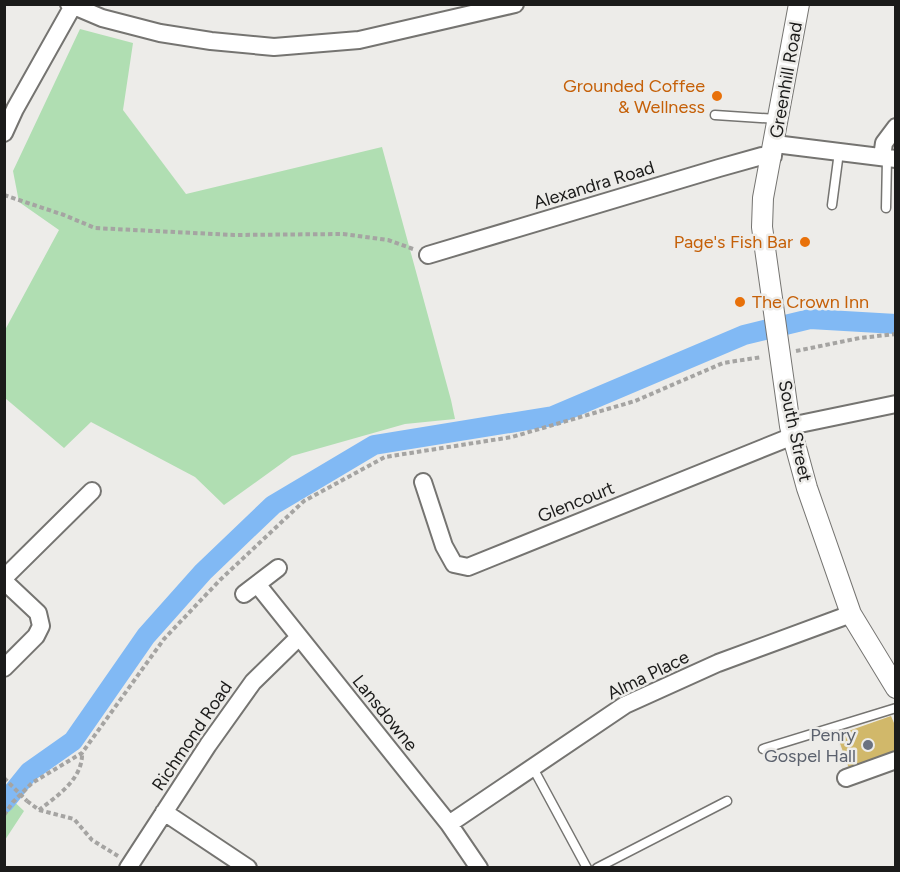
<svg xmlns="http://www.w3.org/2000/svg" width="900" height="872" viewBox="0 0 900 872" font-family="Figtree,sans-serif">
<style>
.green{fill:#b0deb2}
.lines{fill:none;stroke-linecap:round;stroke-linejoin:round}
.canal{stroke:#81b9f4;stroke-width:20}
.building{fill:#d1b86a;filter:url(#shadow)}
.service-casing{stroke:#757471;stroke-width:11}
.minor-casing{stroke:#757471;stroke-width:20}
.tertiary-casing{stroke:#757471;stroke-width:22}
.path{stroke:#a5a4a2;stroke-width:4;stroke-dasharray:4.5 3;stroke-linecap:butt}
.service{stroke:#fff;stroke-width:8}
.minor{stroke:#fff;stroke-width:16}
.tertiary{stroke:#fff;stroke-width:20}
.path-bridge{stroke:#a5a4a2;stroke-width:4;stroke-dasharray:4.5 3;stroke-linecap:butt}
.food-dot{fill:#e8710a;stroke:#edece9;stroke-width:2}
.worship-dot{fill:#6b7280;stroke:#edece9;stroke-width:2}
.labels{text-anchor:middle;stroke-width:5;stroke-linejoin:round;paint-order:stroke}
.street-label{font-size:18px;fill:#1b1b1a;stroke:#edece9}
.food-label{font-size:18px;fill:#c56008;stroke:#edece9;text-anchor:end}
.worship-label{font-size:18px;fill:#5b616d;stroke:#edece9;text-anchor:end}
</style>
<defs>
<filter id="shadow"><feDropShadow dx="3.5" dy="6" stdDeviation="1.5" flood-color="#0004"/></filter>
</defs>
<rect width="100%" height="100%" fill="#edece9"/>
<path class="green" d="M80 29 133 43 123 110 186 194 382 147 451 400 455 419 405 424 292 456 224 505 195 477 91 422 64 448 5 398V330L59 230 19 202 13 171Z
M5 793 24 811 5 840Z"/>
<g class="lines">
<path class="canal" d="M4 803 29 772 73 741 146 636 203 572 273 505 374 445 553 416 744 335 810 319 896 324"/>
</g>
<path class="building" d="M891 716 896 728V755L850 771 837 735Z"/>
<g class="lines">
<defs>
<path id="service" d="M715 115 777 119
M832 205 839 152
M886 208 887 158
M763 749 896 708
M533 768 587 868
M597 868 727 801"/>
<path id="minor" d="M69 4 102 18 160 33 211 41 274 47 359 40 515 4
M4 133 15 109 74 4
M775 144 896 159
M882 157 884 143 896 127
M428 255 719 168 762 156H773
M790 426 896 404
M423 482 444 546 454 564 468 567 793 436
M4 578 92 491
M4 581 38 613 41 626 36 636 4 668
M257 584 449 824 479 868
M244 594 278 568
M846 778 896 760
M164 812 248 868
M449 824 625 705 718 663 851 614
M128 868 208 745 253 682 299 637"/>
<path id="tertiary" d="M799 4 763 198 762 227 790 426 807 488 851 614 896 688"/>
</defs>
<use href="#service" class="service-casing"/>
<use href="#minor" class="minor-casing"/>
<use href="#tertiary" class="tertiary-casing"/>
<path class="path" d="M4 195 64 215 95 228 234 235 343 234 388 240 413 249
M796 351 860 338 896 334
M27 801 39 810C57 796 83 779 82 753
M39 810 74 819 92 840 118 856
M4 815 13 802 32 783 82 753 164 639 220 580 304 501 385 457 512 437 635 401 723 363 762 357"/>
<use href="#service" class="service"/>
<use href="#minor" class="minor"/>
<use href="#tertiary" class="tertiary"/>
<path class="path-bridge" d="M4 778 27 801"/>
</g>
<g class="food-dot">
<circle cx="717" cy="96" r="6"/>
<circle cx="805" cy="242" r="6"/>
<circle cx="740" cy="302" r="6"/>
</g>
<circle class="worship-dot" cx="868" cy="745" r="6"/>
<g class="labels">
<g class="street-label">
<text transform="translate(786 80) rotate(-80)" y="6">Greenhill Road</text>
<text transform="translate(594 185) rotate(-17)" y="6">Alexandra Road</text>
<text transform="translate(795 431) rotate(78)" y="6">South Street</text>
<text transform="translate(576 502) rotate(-22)" y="6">Glencourt</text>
<text transform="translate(648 675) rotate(-26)" y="6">Alma Place</text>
<text transform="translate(385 713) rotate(51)" y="6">Lansdowne</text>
<text transform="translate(192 736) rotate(-56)" y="6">Richmond Road</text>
</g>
<g class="food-label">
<text x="705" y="92">Grounded Coffee<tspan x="705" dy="21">&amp; Wellness</tspan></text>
<text x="793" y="248">Page's Fish Bar</text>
<text x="752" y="308" text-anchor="start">The Crown Inn</text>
</g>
<g class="worship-label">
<text x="856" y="741">Penry<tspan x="856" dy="21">Gospel Hall</tspan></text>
</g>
</g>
<rect width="900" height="872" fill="none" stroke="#1b1b1a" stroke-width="12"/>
</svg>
